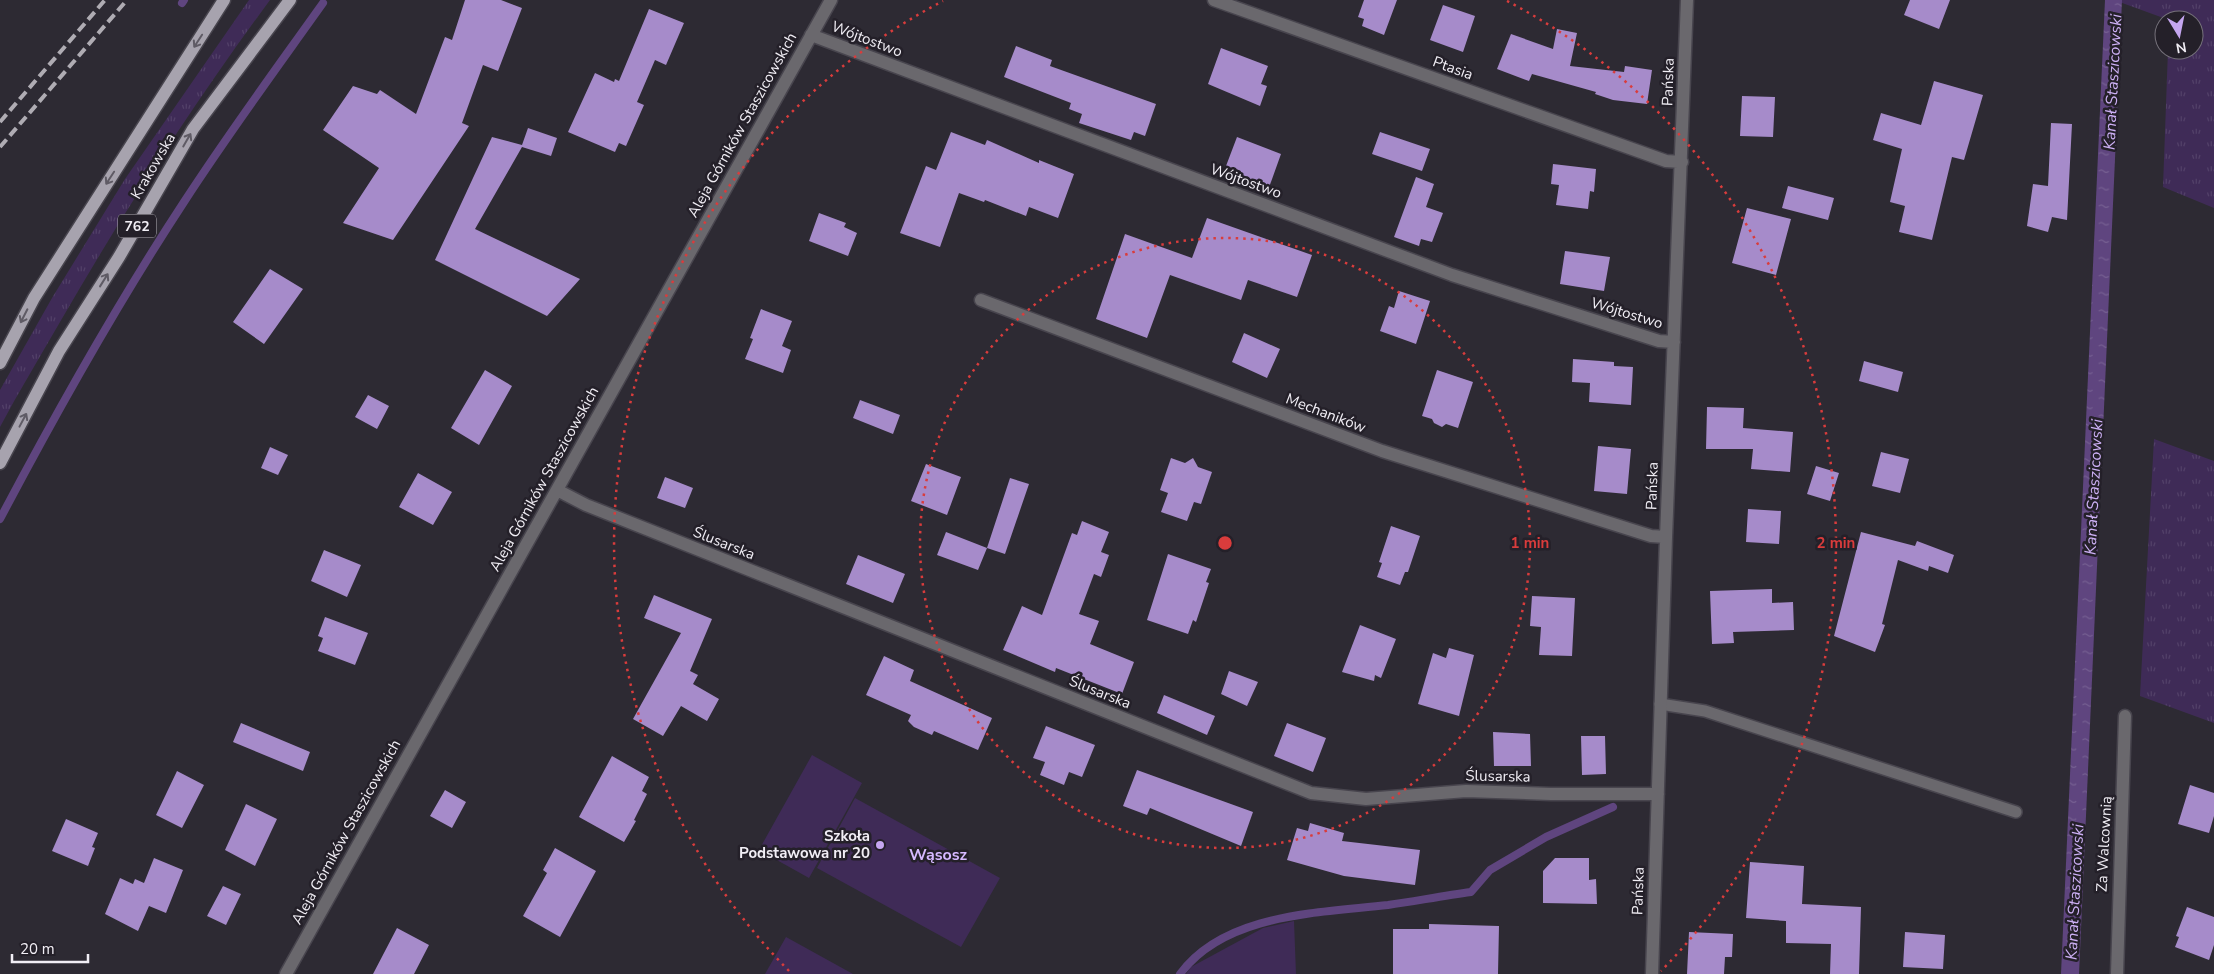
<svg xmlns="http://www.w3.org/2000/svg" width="2214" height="974" viewBox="0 0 2214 974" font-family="'Nunito Sans',sans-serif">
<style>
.grass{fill:url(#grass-tufts)}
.green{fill:#3f2b57}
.water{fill:url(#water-ripples)}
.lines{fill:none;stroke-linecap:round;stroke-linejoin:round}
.stream{stroke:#5f457f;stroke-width:8}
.building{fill:#a68bca}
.lane-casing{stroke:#48454e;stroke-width:14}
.street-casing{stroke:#48454e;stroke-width:15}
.primary-casing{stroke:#48454e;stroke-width:15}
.lane{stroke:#6a686d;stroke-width:11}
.street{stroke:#6a686d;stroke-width:12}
.primary{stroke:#a7a3ae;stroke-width:12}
.rail{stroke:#afacb3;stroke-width:4;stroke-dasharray:10 5;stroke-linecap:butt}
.oneway{stroke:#5f5b65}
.ring{fill:none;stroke:#d93c3c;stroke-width:2.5;stroke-dasharray:2.5 5}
.poi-dot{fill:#c5a6f0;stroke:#242029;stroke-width:2}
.labels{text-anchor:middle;stroke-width:5;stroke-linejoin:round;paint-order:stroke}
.shield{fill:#242029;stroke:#b4b0b8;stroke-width:1}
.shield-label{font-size:14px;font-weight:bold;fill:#f1eef5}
.street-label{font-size:15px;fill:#f1eef5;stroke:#242029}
.poi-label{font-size:15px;font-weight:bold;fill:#f1eef5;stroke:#242029;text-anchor:end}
.water-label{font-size:16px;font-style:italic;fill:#cdb0f5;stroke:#242029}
.neighbourhood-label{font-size:16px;font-weight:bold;fill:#d6b9ff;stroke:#242029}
.centre{fill:#d93c3c;stroke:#242029;stroke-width:2.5}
.ring-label{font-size:15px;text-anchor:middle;font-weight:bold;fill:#d93c3c;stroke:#242029;stroke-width:5;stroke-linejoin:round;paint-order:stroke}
</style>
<defs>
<pattern id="grass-tufts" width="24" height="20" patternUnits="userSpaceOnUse" patternTransform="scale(1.25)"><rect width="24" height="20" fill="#3f2b57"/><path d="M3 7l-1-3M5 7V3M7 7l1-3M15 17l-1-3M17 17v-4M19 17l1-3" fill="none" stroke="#524068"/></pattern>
<pattern id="water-ripples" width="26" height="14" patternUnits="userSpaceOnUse" patternTransform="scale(1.25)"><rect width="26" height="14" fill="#5f457f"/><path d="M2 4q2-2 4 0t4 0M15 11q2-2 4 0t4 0" fill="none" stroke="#766092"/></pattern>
</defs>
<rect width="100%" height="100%" fill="#2d2a33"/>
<path class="grass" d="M249 0H270C194 103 124 211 60 322 40 357 19 391 0 427V390L52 298 125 179Z
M2114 0H2214V208L2163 187 2168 50H2194V20H2169Z
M2154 439 2214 461V723L2140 696Z"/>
<path class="green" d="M812 755 862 783 809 878 759 850Z
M855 798 1000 878 961 947 817 868Z
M1294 921 1296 974H1186L1191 967 1263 928Z
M786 937 853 974H765Z"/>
<path class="water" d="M2105 0H2122L2079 974H2061Z"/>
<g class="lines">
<path class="stream" d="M182 3 184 0
M0 519C57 411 117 304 184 202 228 134 276 69 323 3
M1180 974C1225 913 1319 913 1388 905 1415 901 1443 896 1471 892L1490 870 1546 837 1613 807"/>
</g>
<path class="building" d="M465 0H501L522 8 498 71 483 65 462 123 469 126 393 240 343 223 379 168 323 130 353 86 377 94 380 90 416 114 445 37 452 40Z
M1364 0H1397L1384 35 1362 26 1364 19 1358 17Z
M1910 0H1950L1939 29 1904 15Z
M1443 5 1475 16 1463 52 1430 40Z
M649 9 684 23 666 65 655 60 637 102 644 105 626 146 619 143 615 152 568 132 595 73 614 82 615 79 619 81Z
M1557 29 1577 33 1570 66 1624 72 1625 66 1652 70 1647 104 1613 100 1595 94 1596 92 1532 74 1529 81 1497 69 1511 34 1553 49Z
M1016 46 1052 60 1050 66 1156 104 1145 136 1134 132 1131 140 1079 123 1082 114 1069 109 1071 103 1004 77Z
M1221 48 1268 66 1261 84 1267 86 1260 106 1208 84Z
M1934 81 1983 95 1964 160 1952 157 1932 240 1899 232 1905 206 1890 202 1902 149 1873 140 1881 113 1921 125Z
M1742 96 1775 97 1773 137 1740 136Z
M2051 123 2072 124 2067 220 2052 217 2048 232 2027 226 2033 184 2048 186Z
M528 128 557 138 551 156 522 147 475 229 580 279 547 316 435 260 492 137 522 145Z
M951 132 985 145 987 140 1039 163V160L1074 174 1058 218 1029 207 1026 216 985 200 984 202 959 193 940 247 900 233 926 166 936 170Z
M1380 132 1430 149 1422 171 1372 154Z
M1237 137 1281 154 1267 193 1238 182 1241 171 1226 166Z
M1553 164 1596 169 1594 192 1590 191 1588 209 1556 205 1559 185 1551 184Z
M1416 177 1434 184 1426 207 1443 213 1432 242 1421 239 1419 246 1394 237Z
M1788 186 1834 198 1828 220 1782 208Z
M1747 208 1791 219 1776 275 1732 263Z
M819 213 846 223 844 227 857 233 848 256 809 241Z
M1207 218 1312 255 1297 297 1248 280 1241 300 1170 275 1147 338 1096 319 1125 234 1192 258Z
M1565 251 1610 257 1604 291 1560 284Z
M270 269 303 289 264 344 233 322Z
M1399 291 1430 301 1416 344 1380 331 1389 306 1394 308Z
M761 309 792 321 782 346 791 350 783 373 745 359 753 339 750 338Z
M1244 333 1280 349 1267 378 1232 362Z
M1573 359 1614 362V366L1633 367 1631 405 1589 402 1590 383 1572 382Z
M1864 361 1903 372 1898 392 1859 381Z
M485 370 512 386 479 445 451 428Z
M1437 370 1473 382 1458 428 1446 424 1442 427 1434 423 1432 419 1422 416Z
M368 395 389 406 377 429 355 417Z
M860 400 900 415 893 434 853 418Z
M1707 407 1744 408 1743 428 1793 432 1790 472 1751 469 1753 449H1706Z
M1598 446 1631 449 1627 494 1594 491Z
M270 447 288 455 278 475 261 468Z
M1881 452 1909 459 1900 493 1872 486Z
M1171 458 1185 463 1193 458 1198 467 1212 472 1201 504 1194 502 1187 521 1161 512 1168 493 1160 490Z
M926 464 961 477 947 515 911 501Z
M1816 466 1839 473 1830 501 1807 494Z
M418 473 452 492 433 525 399 507Z
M665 477 693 488 685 508 657 498Z
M1010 478 1029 484 1005 554 987 548Z
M1748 509 1781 511 1779 544 1746 542Z
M1082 521 1109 532 1101 552 1109 555 1101 577 1094 574 1079 614 1099 621 1090 644 1134 662 1122 694 1056 668 1055 672 1003 650 1022 606 1042 615 1072 533 1077 535Z
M1391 526 1420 536 1408 572H1405L1400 585 1377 577 1382 563 1379 562Z
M946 532 987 548 978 570 937 555Z
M1861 532 1915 546 1917 541 1954 555 1948 573 1929 566 1928 571 1898 560 1882 624 1885 625 1875 652 1834 636Z
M324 550 361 565 347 597 311 581Z
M1168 554 1211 569 1206 582 1209 583 1196 622 1193 620 1188 634 1147 620Z
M858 555 905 574 893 603 846 584Z
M1772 589V603L1793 602 1794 630 1733 632 1734 643 1712 644 1710 591Z
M654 595 712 619 690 671 698 675 693 684 719 699 707 721 681 706 663 736 633 719 681 633 644 618Z
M1532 596 1575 598 1572 656 1539 655 1541 627 1530 626Z
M325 617 368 633 355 665 318 651 323 638 318 636Z
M1360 625 1396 639 1381 678 1375 675 1374 681 1342 672Z
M1449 648 1474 655 1459 716 1418 704 1433 653 1446 658Z
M884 656 914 670 910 681 992 718 978 750 934 731 932 735 914 727 908 721 911 715 866 695Z
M1229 671 1258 682 1247 706 1221 694Z
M1164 695 1215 716 1207 735 1157 713Z
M241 723 310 752 303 771 233 742Z
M1287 723 1326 738 1313 772 1274 756Z
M1046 726 1095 745 1082 777 1069 772 1064 785 1040 775 1045 762 1033 758Z
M1493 732 1530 734 1531 766H1494Z
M1581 736H1605L1606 774 1582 775Z
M612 756 649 777 642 791 647 794 634 820 636 821 624 842 579 817Z
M1137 770 1253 812 1241 846 1150 808 1147 815 1123 806Z
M177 771 204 785 182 828 156 815Z
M2190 785 2214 793V816L2209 833 2178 824Z
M445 790 466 802 452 828 430 816Z
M246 804 277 819 255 866 225 850Z
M66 819 98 833 92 847 95 848 88 866 52 851Z
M1310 823 1344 833 1342 841 1420 850 1415 885 1344 876 1287 860 1297 828 1308 831Z
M555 848 596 871 560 937 523 916 547 873 543 870Z
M154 858 183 870 166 913 149 906 138 931 105 914 120 878 133 884 135 879 144 883Z
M1555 858H1589V880L1596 879 1597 904 1543 903V871Z
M1750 862 1804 866 1802 904 1861 907 1859 974H1830L1831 944 1786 943V921L1746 918Z
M223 886 241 894 226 925 207 916Z
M2187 907 2214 917V945L2209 960 2175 947 2179 937 2176 936Z
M1429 924 1499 926 1498 974H1393V929H1429Z
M397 928 429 945 414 974H373Z
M1689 932 1733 934 1732 957H1725L1724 974H1687Z
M1905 932 1945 935 1943 969 1903 967Z"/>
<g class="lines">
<defs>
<path id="lane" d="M1660 704 1705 711 2016 812"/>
<path id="street" d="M1214 0 1666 161 1682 162
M811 35 1452 275 1659 341 1674 342
M981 300 1382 451 1651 536 1666 537
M557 490 586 505 1311 793 1366 799 1466 791 1551 794H1658
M286 974 831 0
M1652 974 1666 537 1687 0
M2117 974 2125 716"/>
<path id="primary" d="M0 363 34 298 224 0
M0 463 59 351 119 257 193 129 290 0"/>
</defs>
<use href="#lane" class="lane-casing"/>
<use href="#street" class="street-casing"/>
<use href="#primary" class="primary-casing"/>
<use href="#lane" class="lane"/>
<use href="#street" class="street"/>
<use href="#primary" class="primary"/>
<path class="rail" d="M0 122 105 0
M0 147 127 0"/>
</g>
<defs><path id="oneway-shaft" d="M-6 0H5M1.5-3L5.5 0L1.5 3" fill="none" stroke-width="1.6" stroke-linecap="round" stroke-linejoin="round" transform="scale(1.25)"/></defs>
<g class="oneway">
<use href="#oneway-shaft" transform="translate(198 41) rotate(123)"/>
<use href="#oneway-shaft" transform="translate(187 140) rotate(-60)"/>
<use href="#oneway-shaft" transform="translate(110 178) rotate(123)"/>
<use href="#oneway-shaft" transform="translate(104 280) rotate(-58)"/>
<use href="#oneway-shaft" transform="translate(24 316) rotate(117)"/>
<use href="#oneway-shaft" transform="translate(23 420) rotate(-62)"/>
</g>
<g class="ring">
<circle cx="1225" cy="543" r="305"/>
<path d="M789 971A611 611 0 0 1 943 1M1507 1A611 611 0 0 1 1661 971"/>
</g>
<circle class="poi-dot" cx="880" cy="845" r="5"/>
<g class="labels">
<rect class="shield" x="118" y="214.5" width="38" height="23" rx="4"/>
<g class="shield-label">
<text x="137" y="231">762</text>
</g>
<g class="street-label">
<text transform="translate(867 39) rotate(21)" y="5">Wójtostwo</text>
<text transform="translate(1453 68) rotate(20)" y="5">Ptasia</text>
<text transform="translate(1668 82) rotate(-88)" y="5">Pańska</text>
<text transform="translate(742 125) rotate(-61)" y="5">Aleja Górników Staszicowskich</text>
<text transform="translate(153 166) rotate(-60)" y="5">Krakowska</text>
<text transform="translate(1246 181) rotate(20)" y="5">Wójtostwo</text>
<text transform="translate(1627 313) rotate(17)" y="5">Wójtostwo</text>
<text transform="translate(1326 413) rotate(21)" y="5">Mechaników</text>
<text transform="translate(544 479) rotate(-61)" y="5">Aleja Górników Staszicowskich</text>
<text transform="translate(1652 486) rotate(-88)" y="5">Pańska</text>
<text transform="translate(724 543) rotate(22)" y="5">Ślusarska</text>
<text transform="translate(1100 692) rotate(22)" y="5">Ślusarska</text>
<text transform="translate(1498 776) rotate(1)" y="5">Ślusarska</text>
<text transform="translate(346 832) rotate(-61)" y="5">Aleja Górników Staszicowskich</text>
<text transform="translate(2104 844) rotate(-87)" y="5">Za Walcownią</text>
<text transform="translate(1638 891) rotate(-88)" y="5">Pańska</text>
</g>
<g class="poi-label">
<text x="870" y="841">Szkoła<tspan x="870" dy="17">Podstawowa nr 20</tspan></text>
</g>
<g class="water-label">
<text transform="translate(2112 82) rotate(-87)" y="6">Kanał Staszicowski</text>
<text transform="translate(2093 487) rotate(-87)" y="6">Kanał Staszicowski</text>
<text transform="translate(2074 892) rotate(-87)" y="6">Kanał Staszicowski</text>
</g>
<g class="neighbourhood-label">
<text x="938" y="860">Wąsosz</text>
</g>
</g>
<circle cx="1225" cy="543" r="8" class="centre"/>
<g class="ring-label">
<text x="1530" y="548">1 min</text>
<text x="1836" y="548">2 min</text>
</g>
<g transform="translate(2179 35) rotate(170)"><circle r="24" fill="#242029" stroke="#76727b"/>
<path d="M0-4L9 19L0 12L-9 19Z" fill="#c5a6f0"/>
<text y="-8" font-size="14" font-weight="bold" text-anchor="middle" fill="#f1eef5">N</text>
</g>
<path d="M12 954v8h76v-8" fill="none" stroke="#f1eef5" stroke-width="2.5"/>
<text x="20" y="954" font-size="15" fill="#f1eef5" stroke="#242029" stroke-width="4" paint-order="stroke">20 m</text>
</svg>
